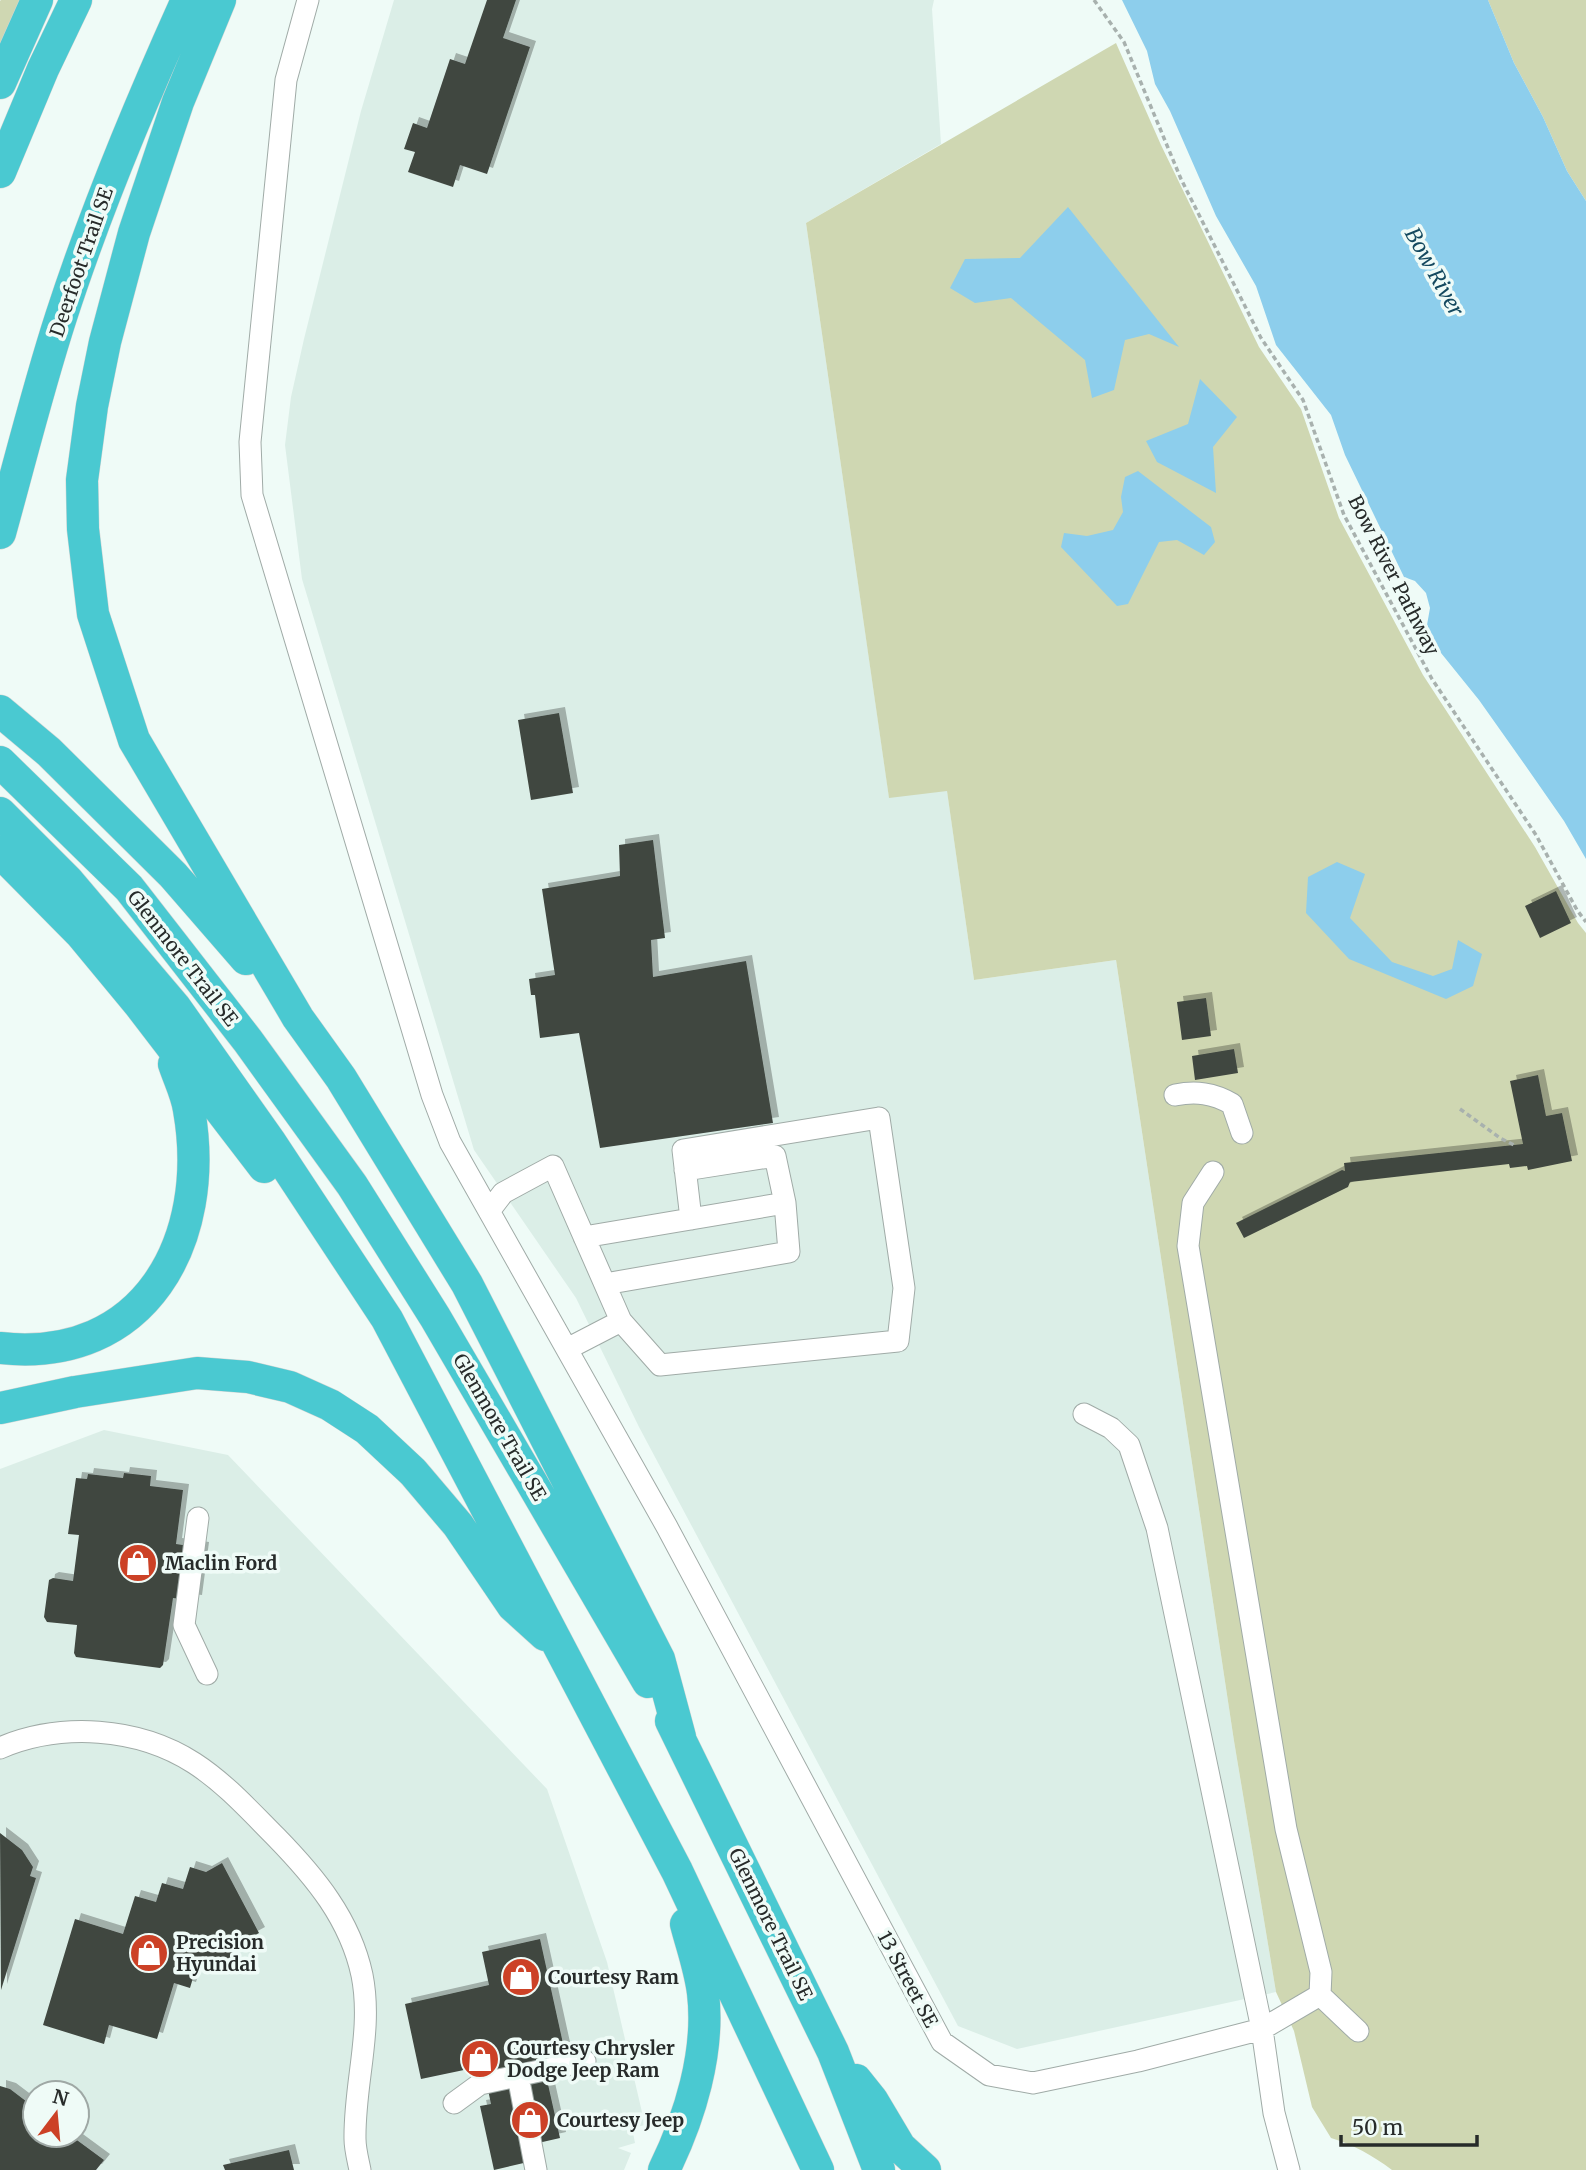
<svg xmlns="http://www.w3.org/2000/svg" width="1586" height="2170" viewBox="0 0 1586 2170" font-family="Merriweather,serif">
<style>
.built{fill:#dbeee7;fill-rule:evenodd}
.green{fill:#cfd7b2}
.water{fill:#8dceec}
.building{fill:#404740;filter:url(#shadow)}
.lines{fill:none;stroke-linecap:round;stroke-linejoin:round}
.minor-casing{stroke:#a0aba7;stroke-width:23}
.highway-casing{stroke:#d4d5d4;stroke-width:33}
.path{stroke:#a8b1ae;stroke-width:3.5;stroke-dasharray:5 3.5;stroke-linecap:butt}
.minor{stroke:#fff;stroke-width:21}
.highway{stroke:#4ac9d1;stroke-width:32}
.labels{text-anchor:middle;stroke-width:7;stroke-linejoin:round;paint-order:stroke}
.street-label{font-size:19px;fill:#272b2a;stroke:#effbf7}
.poi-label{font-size:19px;font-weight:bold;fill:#272b2a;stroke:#effbf7;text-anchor:start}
.water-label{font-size:21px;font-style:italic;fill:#14495f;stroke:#effbf7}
</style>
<defs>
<filter id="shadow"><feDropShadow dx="6" dy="-6" stdDeviation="0" flood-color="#0004"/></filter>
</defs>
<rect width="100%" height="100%" fill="#effbf7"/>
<path class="built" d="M394 0H934L932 9 941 144 806 223 889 797 947 790 974 980 1116 960 1234 1741 1276 1992 1017 2049 958 2026 639 1427 576 1298 474 1150 302 579 285 445 291 397 304 339 361 111Z
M104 1430 228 1455 547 1789 607 1962 645 2125 632 2128 635 2143 618 2148 631 2153 624 2170H0V1469ZM35 2093H77V2135H35Z"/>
<path class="green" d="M1 0H21L0 45V1Z
M1488 0H1586V201L1567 171 1543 117 1514 63Z
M1116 43 1161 145 1259 347 1301 409 1339 518 1423 675 1535 847 1578 923 1586 933V2170H1392C1372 2155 1354 2145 1331 2138L1312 2107 1294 2031 1276 1992 1234 1741 1116 960 974 980 947 791 889 798 806 223Z"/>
<path class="water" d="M1122 0H1488L1514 63 1543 117 1567 171 1586 201V859L1564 821 1525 765 1479 700 1437 648 1427 625 1430 608 1426 593 1415 581 1404 577 1345 455 1331 415 1276 345 1256 286 1216 216 1170 111 1155 84 1147 51Z
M1068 207 1179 347 1149 334 1125 340 1114 390 1092 398 1085 360 1011 298 975 303 950 288 965 259 1020 258Z
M1200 379 1237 417 1213 447 1216 493 1157 462 1146 441 1188 424Z
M1138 471 1211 527 1215 542 1204 555 1177 540 1159 542 1128 604 1117 606 1061 547 1064 533 1087 536 1113 530 1123 512 1121 497 1125 477Z
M1337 862 1365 874 1350 918 1392 962 1433 976 1452 969 1458 940 1482 954 1473 986 1446 999 1349 959 1306 913 1308 877Z"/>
<path class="building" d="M487 0H516L503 38 530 47 487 174 460 165 453 187 408 172 415 152 404 149 413 123 427 128 450 59 465 64Z
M559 713 573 793 531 800 518 720Z
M653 840 665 938 651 940 653 977 746 961 773 1123 600 1148 579 1033 540 1038 535 995H531L529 979 555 975 542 889 620 876 619 845Z
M1556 891 1571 923 1540 938 1525 906Z
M1206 998 1211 1036 1182 1040 1177 1002Z
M1234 1049 1238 1073 1195 1080 1192 1056Z
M1538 1075 1546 1116 1562 1113 1572 1161 1528 1170 1527 1166 1510 1168 1509 1164 1350 1182 1348 1187 1244 1238 1236 1223 1342 1170 1345 1171 1344 1163 1523 1144 1510 1081Z
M124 1473 151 1476 150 1486 183 1490 176 1544 203 1548 196 1601 173 1598 163 1665 160 1668 76 1657 74 1653 77 1625 47 1622 44 1617 49 1580 53 1578 73 1581 79 1535 68 1534 76 1478 87 1479 88 1474 123 1478Z
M0 1833 22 1850 33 1867 30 1876 36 1878 1 1990Z
M222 1863 259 1933 235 1946 227 1970 198 1961 190 1988 174 1983 157 2039 109 2025 104 2044 43 2025 75 1919 123 1934 135 1896 156 1902 162 1883 183 1889 190 1867 206 1872Z
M540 1939 564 2048 541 2053 560 2138 525 2146 528 2162 494 2170 480 2106 491 2104 483 2066 421 2079 405 2004 489 1985 482 1952Z
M0 2086 10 2089 35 2108V2135H70L104 2160 96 2170H0Z
M289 2150 294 2170H225L223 2165Z"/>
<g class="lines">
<defs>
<path id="minor" d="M308 0 286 80 250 442 252 495 432 1095 450 1142 667 1527 942 2042 989 2075 1033 2083 1138 2061 1262 2029 1274 2113 1289 2170
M1175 1095C1196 1091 1213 1093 1232 1104L1242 1133
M490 1210 503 1193 553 1166 621 1321 660 1365 898 1341 904 1288 879 1118 683 1150 691 1219
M584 1237 785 1203 775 1156 685 1170
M605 1284 789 1252 785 1203
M567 1349 621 1321
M1084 1414 1111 1428 1129 1445 1157 1528 1262 2029 1320 1995 1321 1972 1286 1829 1188 1246 1193 1203 1213 1172
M198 1518 184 1625 207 1674
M0 1748C61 1722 138 1727 194 1763 225 1783 250 1811 276 1837 315 1877 350 1919 362 1975 373 2030 354 2084 355 2139 355 2149 358 2160 360 2170
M1320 1995 1358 2031
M518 2076 536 2170
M454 2103 480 2084 585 2061"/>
<path id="highway" d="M220 0 178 102 134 233 105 342 92 406 82 480 83 529 93 614 134 740 298 1018 341 1078 467 1284 659 1659 680 1737
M0 83 37 0
M0 172 43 69 76 0
M0 533C20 461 38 388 61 317 96 209 140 104 187 0
M0 711 49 752 173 875 246 959
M0 762 129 888 248 1041 352 1185 435 1317 648 1682
M0 813 68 881 175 1007 271 1143 387 1319 677 1871 818 2170
M0 852 81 934 139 1004 264 1167
M0 1348C145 1364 212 1240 189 1110 187 1095 179 1079 174 1064
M0 1408 75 1392 197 1373 248 1377 290 1387 330 1405 367 1429 413 1472 458 1525 513 1606 545 1635
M671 1721 833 2052 879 2170
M856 2080 872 2100 900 2147 925 2170
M664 2170C690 2117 710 2052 703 1993 700 1969 692 1947 686 1924"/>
</defs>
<use href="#minor" class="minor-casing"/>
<use href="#highway" class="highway-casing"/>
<path class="path" d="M1094 0 1124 42 1181 179 1261 338 1303 400 1344 515 1432 679 1536 835 1577 910 1586 922
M1460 1109 1500 1138 1514 1145"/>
<use href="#minor" class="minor"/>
<use href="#highway" class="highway"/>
</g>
<defs>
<symbol id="shop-disc" viewBox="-11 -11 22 22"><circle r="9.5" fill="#cc4126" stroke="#effbf7"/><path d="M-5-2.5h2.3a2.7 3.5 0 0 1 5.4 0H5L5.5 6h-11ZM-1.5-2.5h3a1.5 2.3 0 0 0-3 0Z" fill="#fff"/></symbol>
</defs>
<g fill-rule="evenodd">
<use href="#shop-disc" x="116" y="1541" width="44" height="44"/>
<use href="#shop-disc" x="127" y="1931" width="44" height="44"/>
<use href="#shop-disc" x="499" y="1955" width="44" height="44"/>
<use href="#shop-disc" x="458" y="2037" width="44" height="44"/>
<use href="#shop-disc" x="508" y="2098" width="44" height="44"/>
</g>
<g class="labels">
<g class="street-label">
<text transform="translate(81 262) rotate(-71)" y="7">Deerfoot Trail SE</text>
<text transform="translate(1394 575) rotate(63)" y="7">Bow River Pathway</text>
<text transform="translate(183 958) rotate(52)" y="7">Glenmore Trail SE</text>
<text transform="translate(500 1427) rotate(60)" y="7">Glenmore Trail SE</text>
<text transform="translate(771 1924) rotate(64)" y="7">Glenmore Trail SE</text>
<text transform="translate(908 1979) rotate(62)" y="7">13 Street SE</text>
</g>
<g class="poi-label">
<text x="165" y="1570">Maclin Ford</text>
<text x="176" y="1949">Precision<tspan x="176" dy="22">Hyundai</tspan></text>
<text x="548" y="1984">Courtesy Ram</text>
<text x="507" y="2055">Courtesy Chrysler<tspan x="507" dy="22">Dodge Jeep Ram</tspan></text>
<text x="557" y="2127">Courtesy Jeep</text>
</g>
<g class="water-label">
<text transform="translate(1434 272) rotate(61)" y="7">Bow River</text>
</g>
</g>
<g transform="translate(56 2114) rotate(16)"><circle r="33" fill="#effbf7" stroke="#9fa8a5" stroke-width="2"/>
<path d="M0-5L12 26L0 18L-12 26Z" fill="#cc4126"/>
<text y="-10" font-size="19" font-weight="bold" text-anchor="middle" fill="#272b2a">N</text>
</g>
<path d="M1341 2135v10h136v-10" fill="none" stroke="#272b2a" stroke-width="3.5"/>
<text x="1352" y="2135" font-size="21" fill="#272b2a" stroke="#effbf7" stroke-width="5" paint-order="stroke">50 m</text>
</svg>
